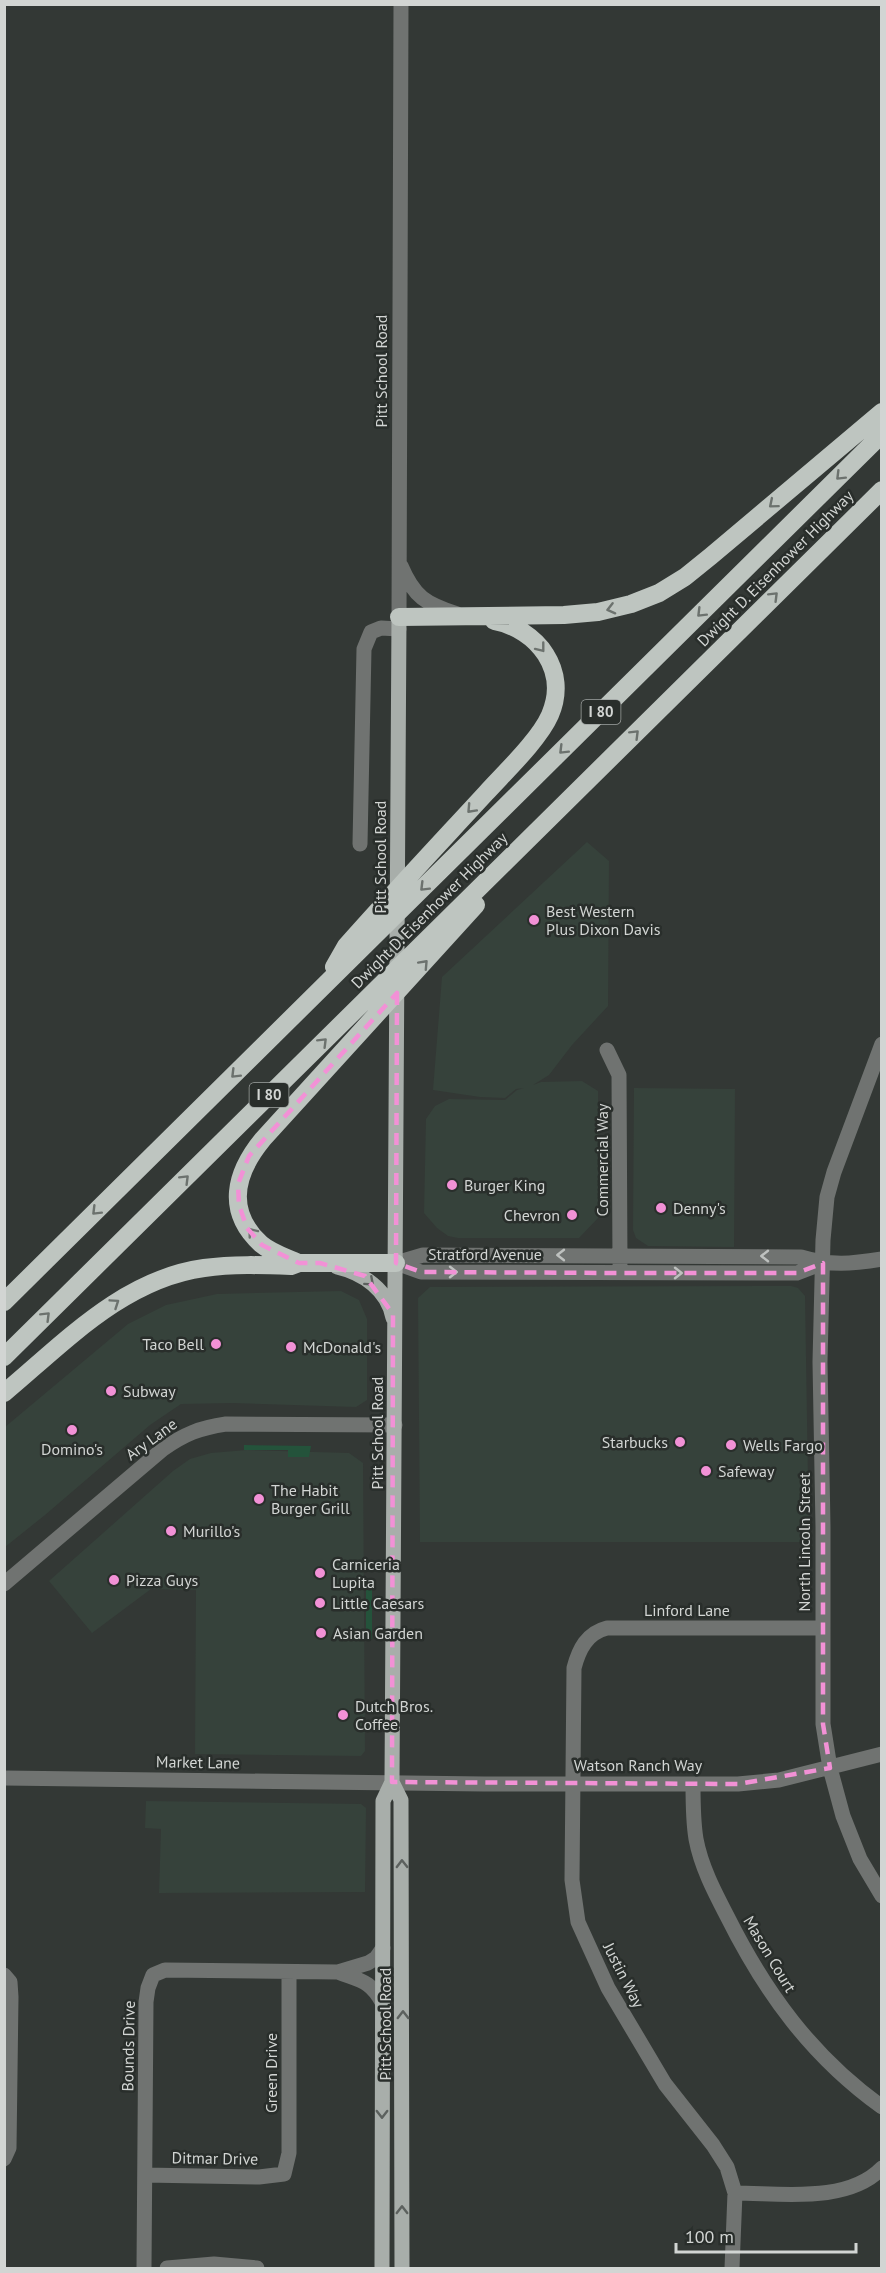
<svg xmlns="http://www.w3.org/2000/svg" width="886" height="2273" viewBox="0 0 886 2273" font-family="'PT Sans',sans-serif">
<style>
.built{fill:#36423b}
.green{fill:#24533b}
.lines{fill:none;stroke-linecap:round;stroke-linejoin:round}
.minor{stroke:#707371;stroke-width:15}
.major{stroke:#a8aeaa;stroke-width:15}
.highway{stroke:#bec5c0;stroke-width:18}
.oneway{stroke:#6c726e}
.oneway2{stroke:#bec1bf}
.oneway3{stroke:#5c615e}
.marked{fill:none;stroke:#f291d6;stroke-width:4.5;stroke-dasharray:12 8;stroke-linejoin:round}
.poi-dot{fill:#f291d6;stroke:#292e2b;stroke-width:2}
.labels{text-anchor:middle;stroke-width:5;stroke-linejoin:round;paint-order:stroke}
.shield{fill:#292e2b;stroke:#9fa3a1;stroke-width:1.5}
.shield-label{font-size:15px;font-weight:bold;fill:#d2d5d3}
.street-label{font-size:16px;fill:#d2d5d3;stroke:#292e2b}
.poi-label{font-size:16px;fill:#d2d5d3;stroke:#292e2b;text-anchor:start}
</style>
<rect width="100%" height="100%" fill="#333835"/>
<path class="built" d="M587 842 609 861 608 1006 572 1045 549 1075 533 1085 541 1082 582 1081 598 1091V1218L579 1238H458L448 1236 437 1228 424 1213 426 1119 435 1106 449 1099 505 1100 517 1090 524 1088 516 1089 505 1098 480 1097 433 1090 442 977Z
M634 1088 735 1089 734 1247 648 1246 636 1238 633 1230Z
M791 1286 798 1288 805 1296 809 1542H420L418 1298 430 1287Z
M341 1291 359 1300 367 1319V1400L356 1407 232 1403 181 1404 150 1425 45 1515 5 1547V1427L128 1324 166 1305 217 1294Z
M247 1450 349 1453 363 1463 365 1751 361 1756 195 1754 196 1590 151 1589 92 1633 49 1581 173 1471 190 1459 211 1453Z
M146 1801 361 1804 366 1808 365 1892 159 1893 161 1829 145 1828Z"/>
<path class="green" d="M244 1445 311 1446 309 1457H288V1450H244Z
M366 1588H372V1639L366 1641Z"/>
<g class="lines">
<path class="minor" d="M401 566C414 597 426 604 457 614
M399 617 401 4
M360 844 364 649 371 632 381 628 399 629
M882 1044 834 1172 827 1197 823 1240 820 1362 823 1527V1724L830 1768 843 1816 860 1859 882 1896
M607 1050 619 1075 620 1264
M396 1263 423 1255 801 1257C831 1266 851 1264 882 1259
M396 1263 421 1272 797 1273 823 1263
M4 1584 163 1449C185 1434 199 1428 226 1424L395 1425
M4 1778 484 1784H738L779 1780 882 1754
M693 1784C693 1802 693 1821 696 1839 701 1866 714 1891 727 1916 765 1992 811 2056 882 2107
M338 1972C360 1981 370 1980 382 2002
M4 1975 10 1982 11 1997 9 2148 4 2159
M145 2175 259 2177 284 2174 289 2153V1972
M735 2193C781 2193 847 2204 882 2168
M144 2268 146 2002 148 1988 153 1975 165 1970 338 1972 368 1963 376 1958 383 1948
M167 2268 214 2264 257 2268
M732 2268 735 2193 727 2167 713 2145 665 2084 608 1988 578 1922 572 1880 574 1668C579 1649 587 1633 607 1628H823"/>
<path class="major" d="M337 1267C363 1273 388 1290 393 1318
M392 1782 401 1800 402 2268
M382 2268 383 1801 392 1782 399 617"/>
<path class="highway" d="M399 617 564 615 598 612 631 604 659 593 685 577 711 556 882 412
M334 967 346 946C392 894 439 844 486 793 505 772 539 740 550 715 569 671 538 629 494 621
M299 1263C286 1257 273 1254 261 1244 225 1211 235 1173 263 1139L476 905
M4 1302 882 434
M4 1357 882 490
M4 1393C64 1343 123 1279 204 1268 233 1264 262 1265 291 1266L299 1263H396"/>
</g>
<defs><path id="oneway-chevron" d="M-2-3.5L2.5 0L-2 3.5" fill="none" stroke-width="1.6" stroke-linecap="round" stroke-linejoin="round" transform="scale(1.5)"/></defs>
<g class="oneway">
<use href="#oneway-chevron" transform="translate(840 476) rotate(135)"/>
<use href="#oneway-chevron" transform="translate(773 504) rotate(140)"/>
<use href="#oneway-chevron" transform="translate(774 596) rotate(-45)"/>
<use href="#oneway-chevron" transform="translate(611 609) rotate(166)"/>
<use href="#oneway-chevron" transform="translate(701 613) rotate(135)"/>
<use href="#oneway-chevron" transform="translate(541 648) rotate(52)"/>
<use href="#oneway-chevron" transform="translate(635 734) rotate(-45)"/>
<use href="#oneway-chevron" transform="translate(563 750) rotate(135)"/>
<use href="#oneway-chevron" transform="translate(471 809) rotate(133)"/>
<use href="#oneway-chevron" transform="translate(424 887) rotate(135)"/>
<use href="#oneway-chevron" transform="translate(424 964) rotate(-47)"/>
<use href="#oneway-chevron" transform="translate(323 1042) rotate(-45)"/>
<use href="#oneway-chevron" transform="translate(235 1074) rotate(135)"/>
<use href="#oneway-chevron" transform="translate(185 1179) rotate(-45)"/>
<use href="#oneway-chevron" transform="translate(96 1211) rotate(135)"/>
<use href="#oneway-chevron" transform="translate(252 1232) rotate(-128)"/>
<use href="#oneway-chevron" transform="translate(115 1303) rotate(-34)"/>
<use href="#oneway-chevron" transform="translate(46 1316) rotate(-45)"/>
</g>
<g class="oneway2">
<use href="#oneway-chevron" transform="translate(561 1255) rotate(-180)"/>
<use href="#oneway-chevron" transform="translate(765 1256) rotate(-180)"/>
<use href="#oneway-chevron" transform="translate(453 1272)"/>
<use href="#oneway-chevron" transform="translate(678 1273)"/>
</g>
<g class="oneway3">
<use href="#oneway-chevron" transform="translate(370 1282) rotate(42)"/>
<use href="#oneway-chevron" transform="translate(402 1864) rotate(-91)"/>
<use href="#oneway-chevron" transform="translate(403 2015) rotate(-90)"/>
<use href="#oneway-chevron" transform="translate(382 2114) rotate(90)"/>
<use href="#oneway-chevron" transform="translate(402 2210) rotate(-90)"/>
</g>
<path class="marked" d="M397 993 396 1263 421 1272 620 1273H797L823 1263V1724L830 1768 738 1784 392 1782 393 1314 365 1276 320 1263H299L262 1245 247 1228 239 1205 238 1184 249 1156Z"/>
<g class="poi-dot">
<circle cx="534" cy="920" r="6"/>
<circle cx="452" cy="1185" r="6"/>
<circle cx="661" cy="1208" r="6"/>
<circle cx="572" cy="1215" r="6"/>
<circle cx="216" cy="1344" r="6"/>
<circle cx="291" cy="1347" r="6"/>
<circle cx="111" cy="1391" r="6"/>
<circle cx="72" cy="1430" r="6"/>
<circle cx="680" cy="1442" r="6"/>
<circle cx="731" cy="1445" r="6"/>
<circle cx="706" cy="1471" r="6"/>
<circle cx="259" cy="1499" r="6"/>
<circle cx="171" cy="1531" r="6"/>
<circle cx="320" cy="1573" r="6"/>
<circle cx="114" cy="1580" r="6"/>
<circle cx="320" cy="1603" r="6"/>
<circle cx="321" cy="1633" r="6"/>
<circle cx="343" cy="1715" r="6"/>
</g>
<g class="labels">
<g class="shield">
<rect x="581.5" y="700" width="39" height="24" rx="4.5"/>
<rect x="249.5" y="1083" width="39" height="24" rx="4.5"/>
</g>
<g class="shield-label">
<text x="601" y="717">I 80</text>
<text x="269" y="1100">I 80</text>
</g>
<g class="street-label">
<text transform="translate(381 371) rotate(-90)" y="6">Pitt School Road</text>
<text transform="translate(775 568) rotate(-45)" y="6">Dwight D. Eisenhower Highway</text>
<text transform="translate(380 857) rotate(-90)" y="6">Pitt School Road</text>
<text transform="translate(429 910) rotate(-45)" y="6">Dwight D. Eisenhower Highway</text>
<text transform="translate(602 1160) rotate(-90)" y="6">Commercial Way</text>
<text x="485" y="1260">Stratford Avenue</text>
<text transform="translate(377 1433) rotate(-90)" y="6">Pitt School Road</text>
<text transform="translate(151 1439) rotate(-36)" y="6">Ary Lane</text>
<text transform="translate(804 1542) rotate(-90)" y="6">North Lincoln Street</text>
<text x="687" y="1616">Linford Lane</text>
<text transform="translate(198 1762) rotate(1)" y="6">Market Lane</text>
<text x="638" y="1771">Watson Ranch Way</text>
<text transform="translate(770 1954) rotate(59)" y="6">Mason Court</text>
<text transform="translate(624 1975) rotate(63)" y="6">Justin Way</text>
<text transform="translate(385 2024) rotate(-90)" y="6">Pitt School Road</text>
<text transform="translate(128 2046) rotate(-89)" y="6">Bounds Drive</text>
<text transform="translate(271 2073) rotate(-90)" y="6">Green Drive</text>
<text transform="translate(215 2158) rotate(1)" y="6">Ditmar Drive</text>
</g>
<g class="poi-label">
<text x="546" y="917">Best Western<tspan x="546" dy="18">Plus Dixon Davis</tspan></text>
<text x="464" y="1191">Burger King</text>
<text x="673" y="1214">Denny's</text>
<text x="560" y="1221" text-anchor="end">Chevron</text>
<text x="204" y="1350" text-anchor="end">Taco Bell</text>
<text x="303" y="1353">McDonald's</text>
<text x="123" y="1397">Subway</text>
<text x="668" y="1448" text-anchor="end">Starbucks</text>
<text x="743" y="1451">Wells Fargo</text>
<text x="72" y="1455" text-anchor="middle">Domino's</text>
<text x="718" y="1477">Safeway</text>
<text x="271" y="1496">The Habit<tspan x="271" dy="18">Burger Grill</tspan></text>
<text x="183" y="1537">Murillo's</text>
<text x="332" y="1570">Carniceria<tspan x="332" dy="18">Lupita</tspan></text>
<text x="126" y="1586">Pizza Guys</text>
<text x="332" y="1609">Little Caesars</text>
<text x="333" y="1639">Asian Garden</text>
<text x="355" y="1712">Dutch Bros.<tspan x="355" dy="18">Coffee</tspan></text>
</g>
</g>
<rect width="886" height="2273" fill="none" stroke="#d2d5d3" stroke-width="12"/>
<path d="M676 2243v9h180v-9" fill="none" stroke="#d2d5d3" stroke-width="3"/>
<text x="685" y="2243" font-size="18" fill="#d2d5d3" stroke="#292e2b" stroke-width="4.5" paint-order="stroke">100 m</text>
</svg>
